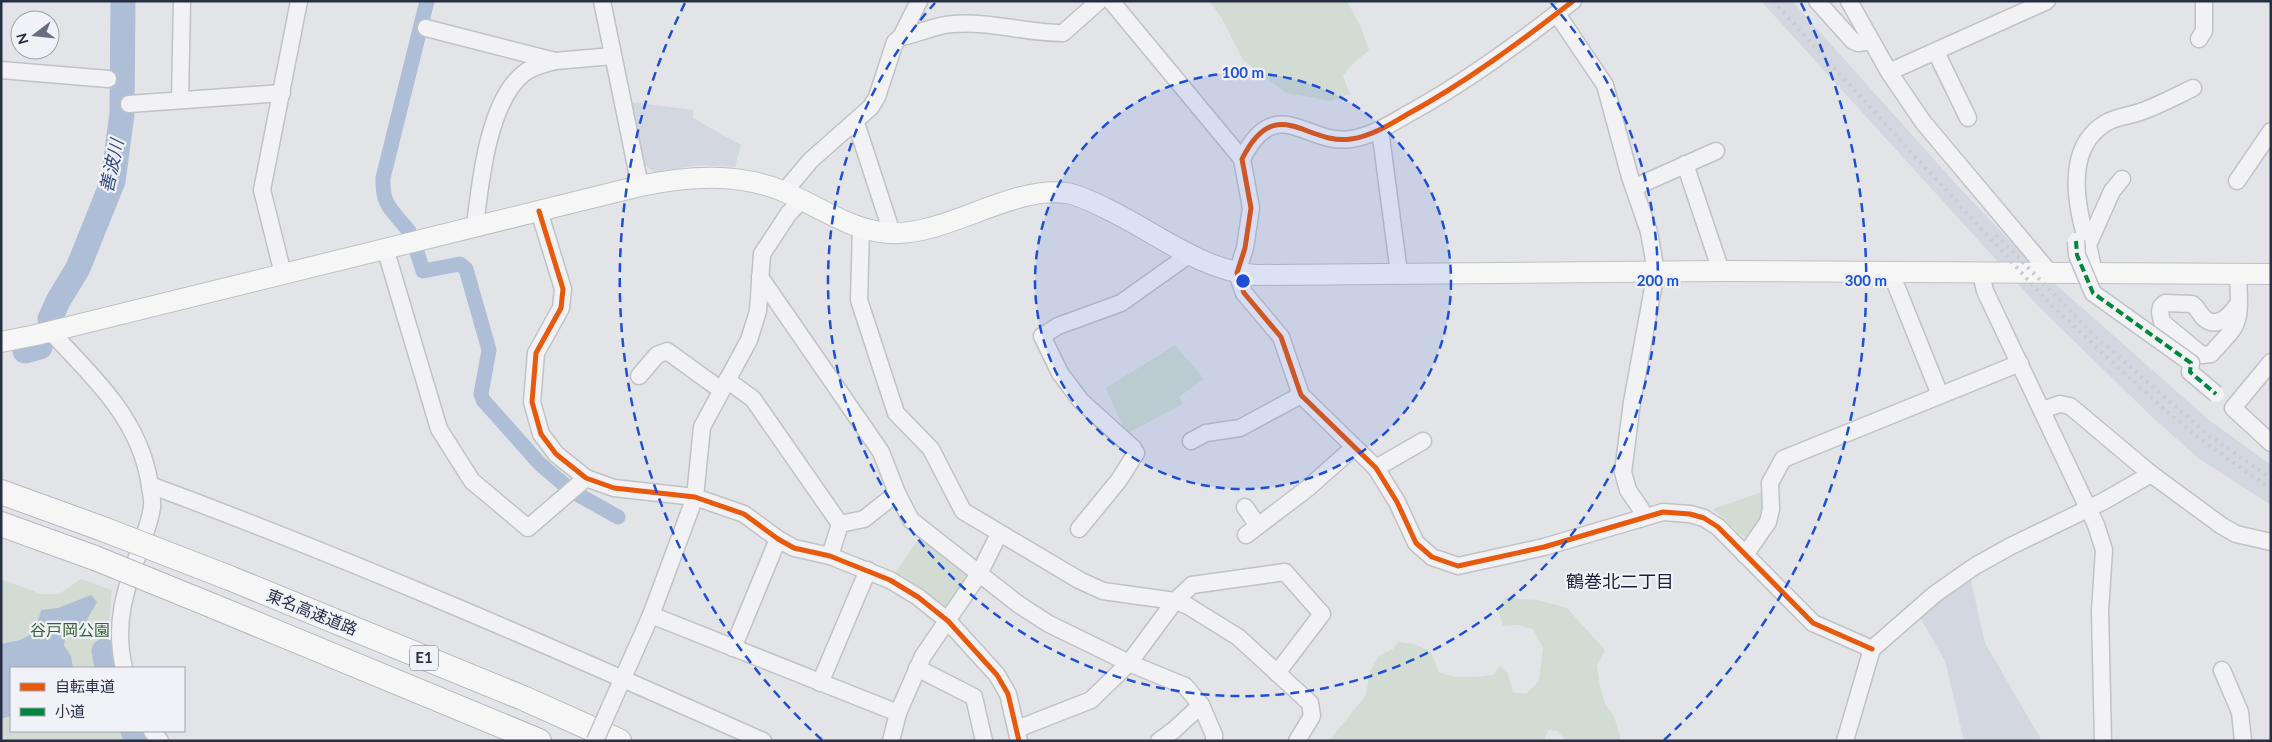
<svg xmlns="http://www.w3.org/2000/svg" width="2272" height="742" viewBox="0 0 2272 742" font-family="Lato,'Noto Sans JP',sans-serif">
	<rect width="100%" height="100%" fill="#e3e4e8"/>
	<g fill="#d3d7df">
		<polygon points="1761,1 1792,1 1957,185 2028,260 2209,420 2271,465 2271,505 2198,458 2150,415 2039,307"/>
		<polygon points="631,102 693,110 693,118 741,145 735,167 700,165 654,172 641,162"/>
		<polygon points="1970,577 1985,643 2042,741 1964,741 1945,661 1920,617"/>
	</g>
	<g fill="#d2dcd2">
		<polygon points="1209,1 1347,1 1361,27 1369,50 1350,66 1343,76 1350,94 1331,101 1286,93 1243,60 1221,17"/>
		<polygon points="1175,345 1204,379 1179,397 1183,404 1126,434 1106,388"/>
		<path d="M1762,492C1764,507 1763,530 1747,537L1741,535L1713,509Z"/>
		<polygon points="922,533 966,567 970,578 950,608 944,610 894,575"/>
		<polygon points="1,579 41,594 59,594 81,579 112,590 108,638 112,668 11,668 11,731 139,731 146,741 1,741"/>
		<path d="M1505,598L1538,600L1567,608L1605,650L1597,665L1600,687L1605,703L1614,716L1621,741H1567L1557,731L1548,730L1544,741H1329L1366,695L1370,671L1379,656L1393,649L1398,642L1415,644L1431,652L1439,672C1458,680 1474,677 1493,675L1500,666L1508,674L1513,692L1526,694L1539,681L1543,648L1533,629L1519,625L1503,626L1498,609Z"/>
	</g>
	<polygon fill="#aebed6" points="91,595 97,602 80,632 69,634 65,639 64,646 71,656 73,668 11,668 11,716 1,719 1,644 20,640 35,632 41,610 58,608"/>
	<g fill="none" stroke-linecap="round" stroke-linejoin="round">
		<g stroke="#aebed6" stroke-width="15">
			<path d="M409,231C392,210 382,206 383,178L427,1"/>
			<polyline points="417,252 423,271 460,264 466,269 489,350 481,394 483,400 540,464 567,487"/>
			<polyline points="577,494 618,517"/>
		</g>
		<g stroke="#aebed6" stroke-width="25">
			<polyline points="50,319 58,301 78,268 113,181 122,114 123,1"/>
			<polyline points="25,351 40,347"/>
			<polyline points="104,651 107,668"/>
			<polyline points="133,731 139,741"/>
		</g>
		<g stroke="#c1c2c6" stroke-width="19">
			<g id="minor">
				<polyline points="602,1 640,186"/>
				<polyline points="1111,1 1242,159"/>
				<path d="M1573,1C1520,42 1465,83 1406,115C1389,125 1371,136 1351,139C1307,146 1276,91 1242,159L1251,208L1245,248L1237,273L1244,293L1281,337L1301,395L1376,468L1397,502L1416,543L1432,557L1458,566L1544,547L1663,512L1690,514L1704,518L1718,527L1813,623L1872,649"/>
				<polyline points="1817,1 1853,41 1858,43 1871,41"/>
				<polyline points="1849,1 1889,72 1923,122 2050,273"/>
				<polyline points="1557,14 1605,85 1630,177 1649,232 1656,272 1632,402 1623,472 1628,490 1641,509 1640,519"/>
				<polyline points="426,28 555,61 613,56"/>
				<path d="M901,37C919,34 935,25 953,24C990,21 1026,33 1063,33L1099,1"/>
				<polyline points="2199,39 2204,31 2204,1"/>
				<polyline points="1936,52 1968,118"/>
				<polyline points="1,70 108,79"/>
				<polyline points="1889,72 2047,1"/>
				<polyline points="180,100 182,1"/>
				<polyline points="129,104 282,93"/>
				<polyline points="856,123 892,233"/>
				<polyline points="1380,129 1399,273"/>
				<polyline points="1685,164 1721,271"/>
				<polyline points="2237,181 2271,131"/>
				<polyline points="1635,187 1716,151"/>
				<polyline points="784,192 811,160 871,107 877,97 895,42 901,37 919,1"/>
				<polyline points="539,211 563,289 561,308 536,353 532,402 541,434 556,454 586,478 614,488 695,497 744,514 778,539 794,548 830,556 890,580 918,597 948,621 997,675 1008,694 1019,741"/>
				<path d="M475,226C480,184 488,102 523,74C531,67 544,64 555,61"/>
				<polyline points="861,228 859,300 896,413 931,449 963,511 1079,580 1103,591 1175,601 1188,606 1238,637 1310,703 1312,716 1297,741"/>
				<path d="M2088,245C2076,207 2064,150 2104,124C2114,117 2129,116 2140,112C2158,106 2176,96 2193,88"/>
				<polyline points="385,248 439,429 472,481 528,528 586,478"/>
				<polyline points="2094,272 2088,245 2112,191 2122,179"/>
				<polyline points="1891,273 1940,395"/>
				<polyline points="283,274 262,190 299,1"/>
				<polyline points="1981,274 1985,291 2096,525 2104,550 2100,611 2103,741"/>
				<path d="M2238,275C2238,291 2242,313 2234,327C2228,337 2218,345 2211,354L2202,355L2162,322L2160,312L2161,307L2165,303L2192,304C2198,308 2200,315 2205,319C2219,329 2231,314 2238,304"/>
				<polyline points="760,277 881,452 897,493 911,520 1018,604 1049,624 1129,663 1185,686 1201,705 1214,735 1214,741"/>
				<path d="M50,331C92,376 138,417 149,480C150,489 153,498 152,507C150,523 143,538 138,554C124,593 114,627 124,668"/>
				<polyline points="2271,362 2233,408 2271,443"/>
				<polyline points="639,376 657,355 667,351 721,390"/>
				<polyline points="727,380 753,399 840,524"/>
				<polyline points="2042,410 2060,404 2070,406 2151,474 2222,526 2236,534 2271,542"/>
				<polyline points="1191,441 1206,433 1240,428 1301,395"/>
				<polyline points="1376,468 1423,441"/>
				<path d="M150,485C358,562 561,651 763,741"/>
				<polyline points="1245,507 1258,526"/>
				<polyline points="1079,529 1119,480 1136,453 1133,448 1081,401 1060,373 1042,336 1058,326 1121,303 1190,254"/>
				<polyline points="1246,535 1308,488 1353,448"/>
				<polyline points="1745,555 1768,522 1771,509 1770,483 1783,459 2020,363"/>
				<polyline points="830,556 840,524 864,519 897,493"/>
				<polyline points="651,615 898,713"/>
				<polyline points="733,648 778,539"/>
				<polyline points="917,668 974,697 984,741"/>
				<polyline points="2222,670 2240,712 2243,741"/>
				<polyline points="820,683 868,570"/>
				<polyline points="610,707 651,615 695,497 702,427 749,340 758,311 762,254 789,213 802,200"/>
				<polyline points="1017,729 1091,700 1129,663 1175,601 1192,585 1285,572 1322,614 1277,673"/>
				<polyline points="152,731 160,741"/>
				<polyline points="891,741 898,713 923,656 979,574 999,534"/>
				<polyline points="1159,741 1174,730 1201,705"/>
				<polyline points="1845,741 1872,649 1935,594 1975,566 2011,546 2104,501 2151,474"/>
			</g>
		</g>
		<g stroke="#bec1c6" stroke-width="22">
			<path id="major" d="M1,342L36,335L640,186C688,176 738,172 785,192C820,207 851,231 890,233C946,236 1010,186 1066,193C1079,195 1093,202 1105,208C1154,231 1201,271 1256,275L1721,271L2271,274"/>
		</g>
		<g stroke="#b5b7bd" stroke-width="26">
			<g id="highway">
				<polyline points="1,492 103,529"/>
				<polyline points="1,524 95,558"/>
				<polyline points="227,577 523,698 619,741"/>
				<polyline points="213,606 539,741"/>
			</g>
		</g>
		<use href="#minor" stroke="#f2f2f4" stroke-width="16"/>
		<use href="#major" stroke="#f6f6f7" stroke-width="20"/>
		<use href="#highway" stroke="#f6f6f7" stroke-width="24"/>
		<g stroke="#caccd0" stroke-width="4" stroke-dasharray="2.5 5" stroke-linecap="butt">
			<polyline points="1773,1 2051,305 2161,407 2207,444 2271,489"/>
			<polyline points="1996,235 2095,336 2208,435 2271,478"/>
		</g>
		<g stroke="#c1c2c6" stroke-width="19" stroke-linecap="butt">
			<g id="minor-bridge">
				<polyline points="2076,241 2077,255 2093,293 2191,363 2190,372 2216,394"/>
				<polyline points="595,741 610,707"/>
			</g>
		</g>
		<g stroke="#b5b7bd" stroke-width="26" stroke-linecap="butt">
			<g id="highway-bridge">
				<polyline points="103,529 227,577"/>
				<polyline points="95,558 213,606"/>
			</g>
		</g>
		<use href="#minor-bridge" stroke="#f2f2f4" stroke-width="16"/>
		<use href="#highway-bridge" stroke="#f6f6f7" stroke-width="24"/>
		<polyline stroke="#00873e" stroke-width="4" stroke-dasharray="8 4" stroke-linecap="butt" points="2076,241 2077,255 2093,293 2191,363 2190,372 2216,394"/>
		<g stroke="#f0f2f8" stroke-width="8">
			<g id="cycleway">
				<path d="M1573,1C1520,42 1465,83 1406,115C1389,125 1371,136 1351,139C1307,146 1276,91 1242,159L1251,208L1245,248L1237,273L1244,293L1281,337L1301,395L1376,468L1397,502L1416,543L1432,557L1458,566L1544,547L1663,512L1690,514L1704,518L1718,527L1813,623L1872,649"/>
				<polyline points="539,211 563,289 561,308 536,353 532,402 541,434 556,454 586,478 614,488 695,497 744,514 778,539 794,548 830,556 890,580 918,597 948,621 997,675 1008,694 1019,741"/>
			</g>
		</g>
		<use href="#cycleway" stroke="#e8590c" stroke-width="5"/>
	</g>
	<circle cx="1243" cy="281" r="208" fill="#1d4ed8" fill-opacity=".12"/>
	<g fill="none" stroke="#1d4ed8" stroke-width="2.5" stroke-dasharray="9 6">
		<circle cx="1243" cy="281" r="208"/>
		<path d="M1551 3A415 415 0 1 1 935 3"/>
		<path d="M822 740A623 623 0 0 1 685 3M1801 3A623 623 0 0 1 1664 740"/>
	</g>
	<g text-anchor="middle" stroke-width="4.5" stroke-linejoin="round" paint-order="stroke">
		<rect fill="#f0f2f8" stroke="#636a7a" stroke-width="1" x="410" y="645.5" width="28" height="25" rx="4"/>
		<g font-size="15" font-weight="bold" fill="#262f44">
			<text x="424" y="663">E1</text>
		</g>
		<g font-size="16" fill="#262f44" stroke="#f0f2f8">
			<text transform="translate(312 612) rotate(22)" y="6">東名高速道路</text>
		</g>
		<g font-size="16" fill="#376132" stroke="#f0f2f8">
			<text x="70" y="636">谷戸岡公園</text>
		</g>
		<g font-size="18" font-style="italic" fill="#2c497d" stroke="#f0f2f8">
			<text transform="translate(112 166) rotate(-78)" y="6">善波川</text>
		</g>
		<g font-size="18" fill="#192035" stroke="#f0f2f8">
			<text x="1620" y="588">鶴巻北二丁目</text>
		</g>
	</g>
	<circle cx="1243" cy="281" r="8" fill="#1d4ed8" stroke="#f0f2f8" stroke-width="2.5"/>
	<g font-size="15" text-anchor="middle" font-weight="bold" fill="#1d4ed8" stroke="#f0f2f8" stroke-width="4.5" stroke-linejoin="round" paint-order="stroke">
		<text x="1243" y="78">100 m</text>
		<text x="1658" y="286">200 m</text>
		<text x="1866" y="286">300 m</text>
	</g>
	<rect width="2272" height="742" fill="none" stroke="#262f44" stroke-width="5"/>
	<rect x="10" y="667" width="175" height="65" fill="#f0f2f8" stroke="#9fa4b0"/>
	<rect x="20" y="683" width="25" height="8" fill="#e8590c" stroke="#9fa4b0"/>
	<text x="55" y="692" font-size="15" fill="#262f44">自転車道</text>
	<rect x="20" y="708" width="25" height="8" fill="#00873e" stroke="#9fa4b0"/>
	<text x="55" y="717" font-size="15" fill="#262f44">小道</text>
	<g transform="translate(35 35) rotate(254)"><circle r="24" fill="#f0f2f8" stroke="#9fa4b0"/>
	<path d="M0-4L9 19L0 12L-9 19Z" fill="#686e7d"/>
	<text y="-8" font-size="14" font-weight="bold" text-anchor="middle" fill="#262f44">N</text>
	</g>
</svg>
